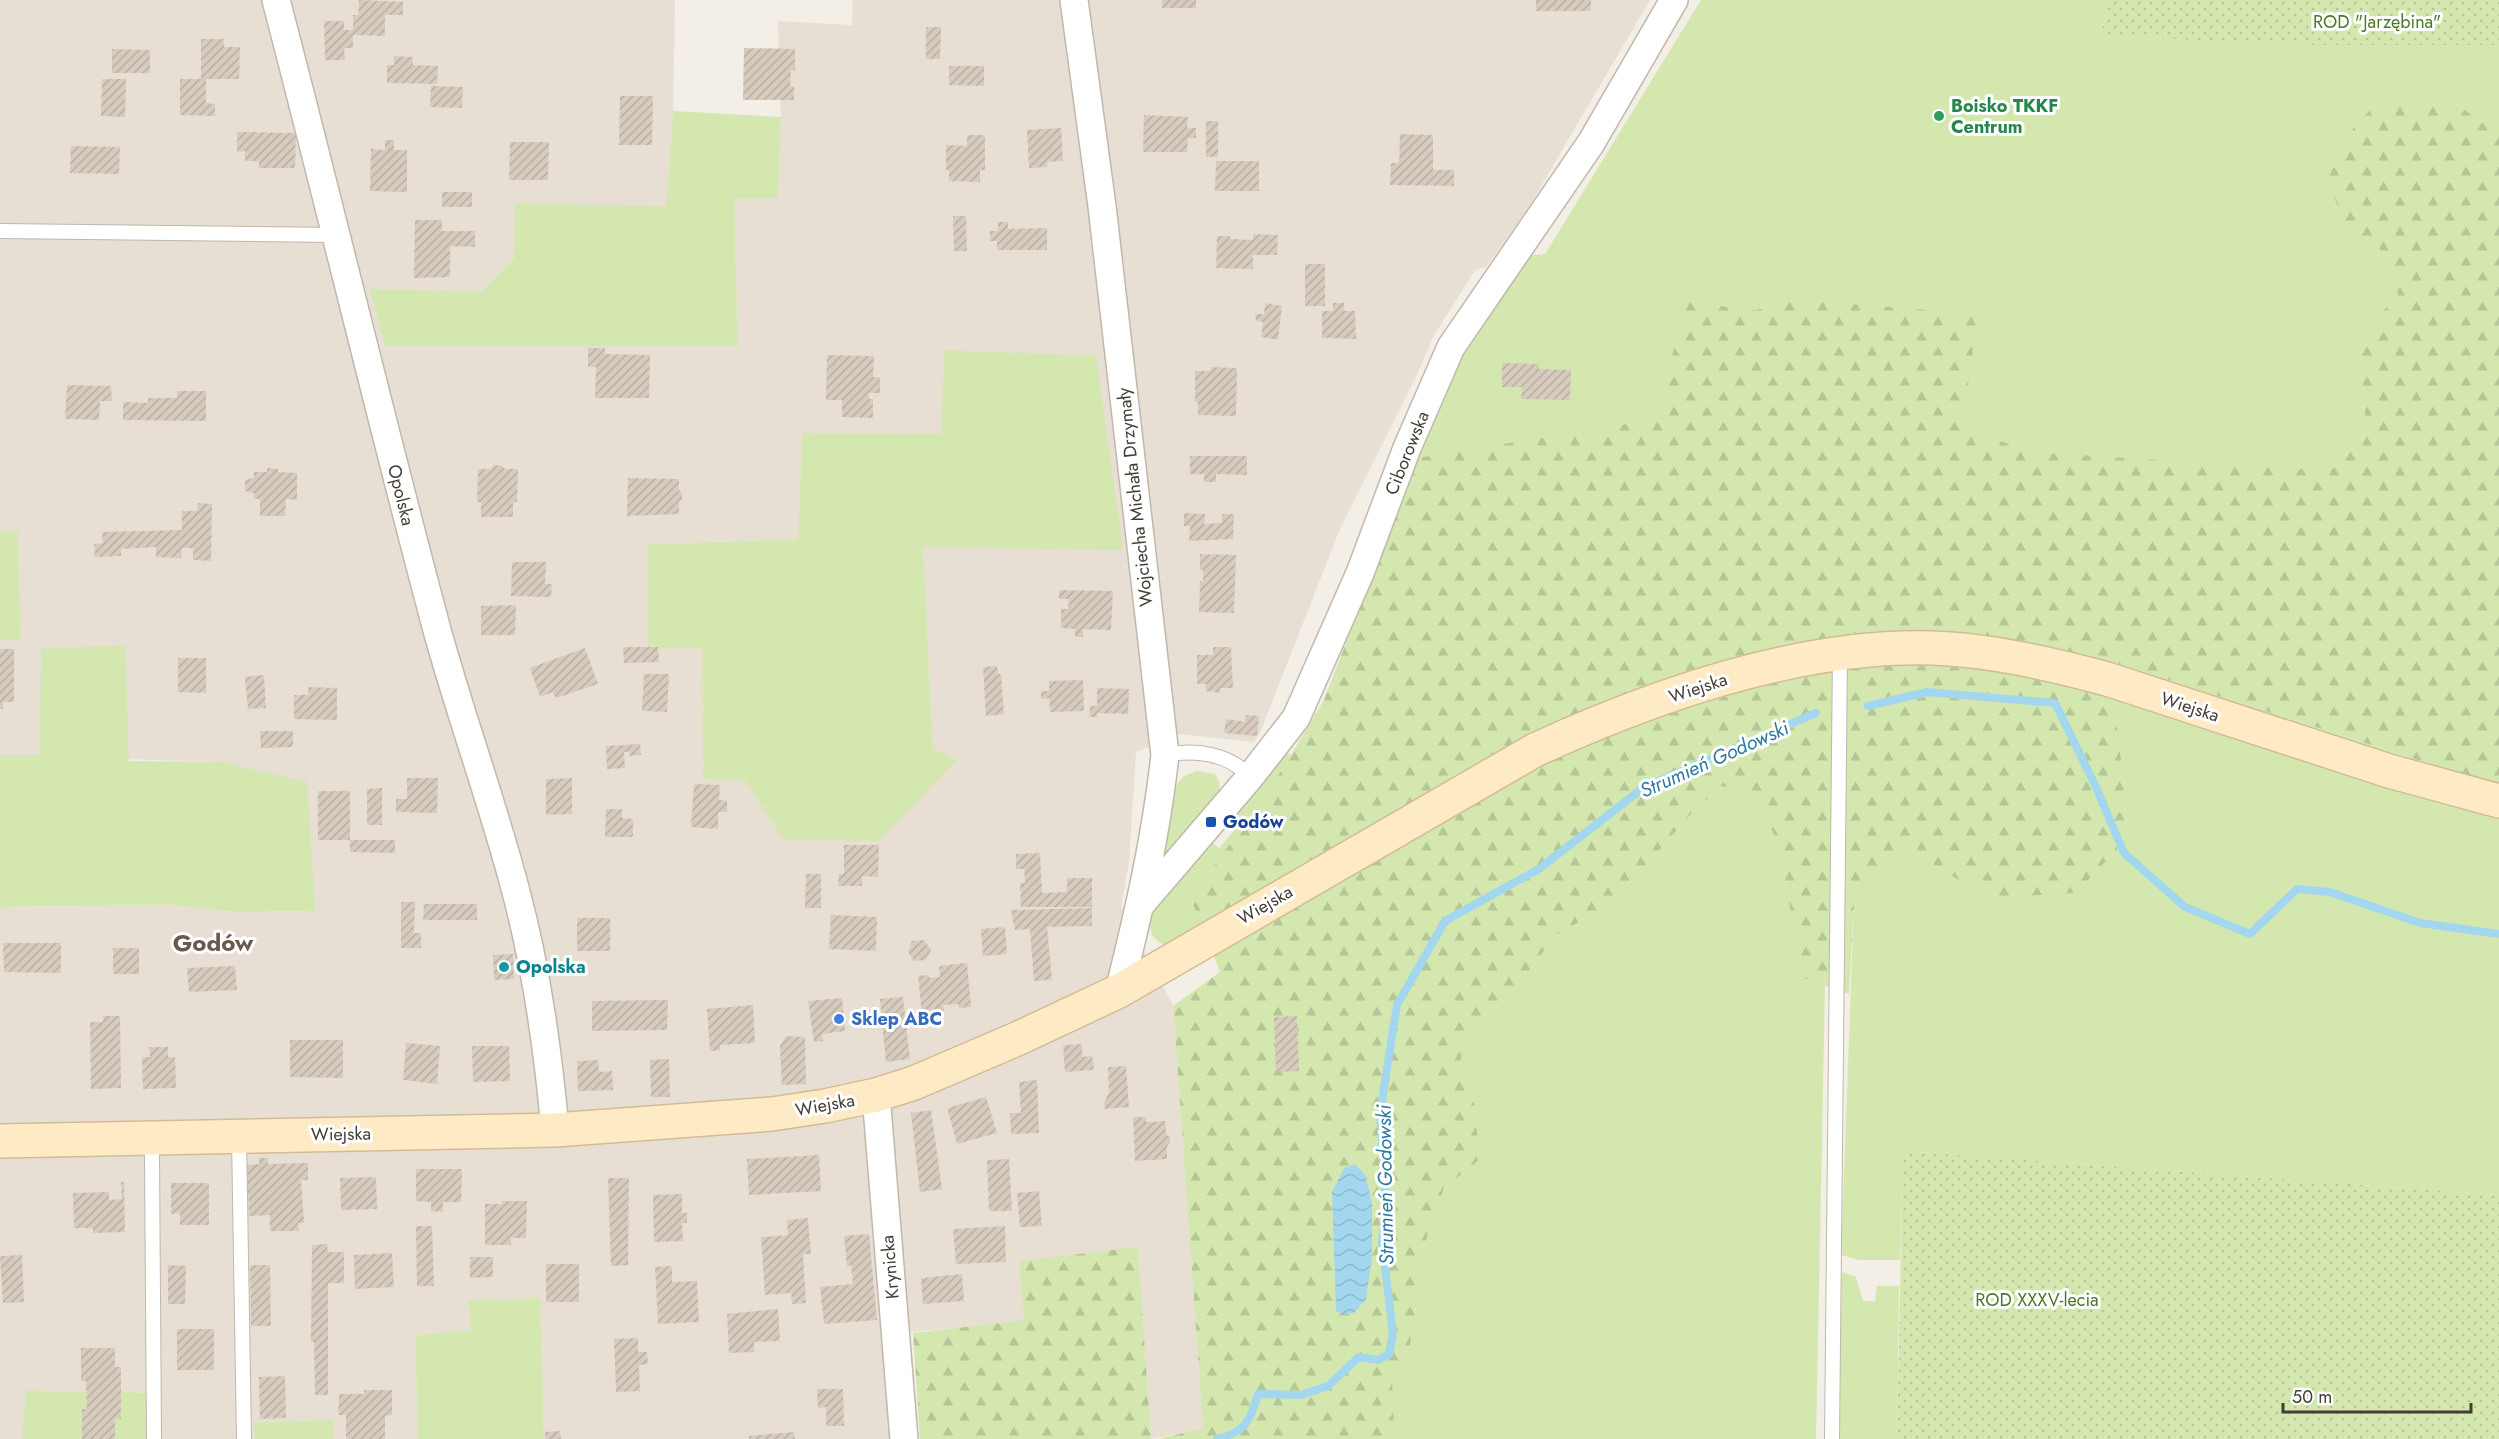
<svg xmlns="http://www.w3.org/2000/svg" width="2499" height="1439" viewBox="0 0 2499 1439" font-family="Jost,sans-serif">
	<defs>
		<pattern id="forest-firs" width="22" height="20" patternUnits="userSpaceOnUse" patternTransform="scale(1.5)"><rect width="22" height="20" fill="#d3e7af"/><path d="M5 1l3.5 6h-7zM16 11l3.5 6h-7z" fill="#b6c797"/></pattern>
		<pattern id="garden-dots" width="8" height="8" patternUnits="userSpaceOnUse" patternTransform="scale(1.5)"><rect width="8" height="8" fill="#d3e7af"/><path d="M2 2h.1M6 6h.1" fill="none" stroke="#b6c797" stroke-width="1.8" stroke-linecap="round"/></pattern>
		<pattern id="water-waves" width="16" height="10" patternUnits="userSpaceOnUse" patternTransform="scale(1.5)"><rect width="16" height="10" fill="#a2d7ef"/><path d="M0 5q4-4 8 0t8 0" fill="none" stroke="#8db9ce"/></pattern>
		<pattern id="building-hatch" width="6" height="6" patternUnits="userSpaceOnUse" patternTransform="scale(1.5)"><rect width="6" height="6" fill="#d7cbbe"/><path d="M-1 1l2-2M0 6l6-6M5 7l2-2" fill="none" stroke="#baafa4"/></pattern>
	</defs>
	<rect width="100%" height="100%" fill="#f3eee6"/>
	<path fill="#e7dfd4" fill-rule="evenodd" d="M0,0H675L673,111L666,207L516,204L514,258L482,293L371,289L738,346L734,199L778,198L781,117L778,21L852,25L853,0H1650L1527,210L1486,267L1475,270L1433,337L1416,377L1340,529L1261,730L1254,742L1180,734L1136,752L1129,862L1121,906L1173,1006L1203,1428L1151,1439L1138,1247L1025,1321L891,1334L896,1439H544L540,1298L468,1300L471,1330L415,1335L418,1439H333L332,1420L255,1422V1439H162V1393L26,1390L22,1439H0V907L169,905L236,912L315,911L221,762L0,755V640H21L18,532H0ZM802,433L942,434L923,547L933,748L957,760L783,839L745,781L703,779L702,648L648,544L798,539Z"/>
	<g fill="#d3e7af">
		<polygon points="1701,0 2109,0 2101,36 2313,45 2499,45 2499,131 2494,131 2455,103 2345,223 2382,251 2398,294 2374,321 2361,355 2365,413 2362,438 2332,468 2295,469 2031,453 1962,427 1800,300 1755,310 1688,302 1673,353 1661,415 1590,433 1417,458 1432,416 1457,361 1523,256 1545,254"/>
		<polygon points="673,111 781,117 778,198 734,199 738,346 385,346 370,289 482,292 514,258 515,204 666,206"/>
		<polygon points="944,350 1096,356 1123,550 923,547 933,748 957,760 879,841 783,839 745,781 703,779 702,648 648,649 648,544 798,539 802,433 941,434"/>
		<polygon points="0,532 18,532 21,640 0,640"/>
		<polygon points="125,645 129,761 221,762 307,782 315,911 236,912 169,905 0,907 0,755 40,755 41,649"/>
		<polygon points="2110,661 2499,786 2499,1195 1903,1151 1900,1260 1859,1260 1841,1255 1854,903 1887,872 1906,840 1938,868 2076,893 2122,844 2126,805"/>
		<path d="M1286,752L1291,755L1285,765L1191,899L1204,931L1167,946C1152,940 1148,931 1151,915L1211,842L1219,848L1234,831L1226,824Z"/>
		<polygon points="1197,771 1215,774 1219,781 1220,791 1163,863 1171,791 1184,776"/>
		<polygon points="1721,786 1752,792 1780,846 1801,977 1825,986 1816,1439 1394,1439 1391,1371 1410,1345 1427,1236 1444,1188 1479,1160 1475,1106 1460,1068 1463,1041 1516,988 1556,935 1606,907 1647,864 1692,813"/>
		<polygon points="1842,1272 1856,1277 1863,1301 1875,1301 1877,1286 1899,1286 1897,1439 1838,1439"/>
		<polygon points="540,1298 544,1439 418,1439 415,1335 471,1330 468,1300"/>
		<polygon points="26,1390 162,1393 162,1439 22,1439"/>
		<polygon points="333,1420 333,1439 255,1439 254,1422"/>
	</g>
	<g fill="url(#forest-firs)">
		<polygon points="2378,101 2455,103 2494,131 2499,131 2499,786 2110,661 2126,805 2122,844 2076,893 1991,898 1938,868 1906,840 1887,872 1854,903 1849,994 1801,977 1780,846 1752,792 1721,786 1692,813 1647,864 1606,907 1556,935 1516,988 1463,1041 1460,1068 1475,1106 1479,1160 1444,1188 1427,1236 1410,1345 1392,1371 1394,1439 1157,1439 1203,1428 1173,1006 1220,972 1191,899 1285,765 1324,700 1417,458 1533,439 1590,433 1660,415 1673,352 1688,302 1755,310 1800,300 1978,314 1962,427 2031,452 2295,469 2332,468 2362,438 2365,413 2361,355 2374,321 2398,294 2382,251 2345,223 2327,181 2350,132"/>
		<polygon points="1138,1247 1151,1439 920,1439 913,1333 1024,1320 1019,1261"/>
	</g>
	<g fill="url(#garden-dots)">
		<polygon points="2109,0 2499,0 2499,45 2313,45 2101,36"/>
		<polygon points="1903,1151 2499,1195 2499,1439 1897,1439"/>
	</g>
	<polygon fill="url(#water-waves)" points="1355,1164 1366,1176 1372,1203 1372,1256 1366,1299 1354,1313 1343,1314 1336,1311 1332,1192 1344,1168"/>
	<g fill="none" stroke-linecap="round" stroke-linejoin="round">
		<g stroke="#a2d7ef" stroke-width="8">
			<polyline points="1868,706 1927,692 2055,703 2095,785 2124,853 2185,907 2250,934 2297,889 2330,892 2420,923 2499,934"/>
			<path d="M1217,1439C1245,1433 1251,1419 1258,1394L1301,1395L1328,1386L1359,1357L1378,1360L1389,1354L1393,1334L1382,1242L1386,1198L1380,1113L1397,1005L1445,921L1539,869L1643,788L1816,713"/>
		</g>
	</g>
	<g fill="url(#building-hatch)">
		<polygon points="359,0 403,2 403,15 385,15 385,36 353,35 353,48 344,48 345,60 325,60 324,21 344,21 344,30 353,30 353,15 358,15"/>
		<rect x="1162" y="0" width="34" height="8"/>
		<rect x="1536" y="0" width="55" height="11"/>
		<polygon points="926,27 941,27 940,59 926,59"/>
		<polygon points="201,39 224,39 224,47 240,47 239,79 206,79 206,103 215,104 215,116 180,115 180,79 201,79"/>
		<polygon points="744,48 795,49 795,70 791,70 790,86 794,87 794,100 743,100"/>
		<polygon points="112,49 150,50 150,73 112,73"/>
		<polygon points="394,56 413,57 413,65 438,66 437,84 387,83 387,65 394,65"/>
		<polygon points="949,66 984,66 984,86 949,85"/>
		<polygon points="102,79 126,79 125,117 101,116"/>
		<polygon points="431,86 463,87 462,108 430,107"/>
		<polygon points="620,96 653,96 652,145 619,145"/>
		<polygon points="1144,115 1188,117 1187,128 1196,128 1196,138 1188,138 1187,152 1143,152"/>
		<rect x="1206" y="121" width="12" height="36"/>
		<polygon points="1061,128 1063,161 1047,162 1047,167 1029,168 1027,130"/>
		<polygon points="237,132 296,133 295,168 259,168 259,161 245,161 245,151 237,152"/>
		<polygon points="1400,134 1433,135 1433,170 1454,170 1454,186 1390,185 1391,163 1399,163"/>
		<polygon points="967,135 985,135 985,170 980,170 980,182 949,181 949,170 946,170 946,145 967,146"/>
		<polygon points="385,140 394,140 394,150 407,150 407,192 370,191 371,149 385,150"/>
		<polygon points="510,142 549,142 548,180 509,180"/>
		<polygon points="71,146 120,147 119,174 70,173"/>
		<polygon points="1216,161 1259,161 1259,191 1215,191"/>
		<rect x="442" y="192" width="30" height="15"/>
		<polygon points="953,216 966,216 967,251 954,251"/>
		<polygon points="415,220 442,220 442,231 475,231 475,247 450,246 450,277 414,278"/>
		<polygon points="998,222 1008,222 1008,229 1047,228 1047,250 997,250 997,241 990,241 990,231 998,231"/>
		<polygon points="1253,234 1278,235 1277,255 1253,255 1253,269 1216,268 1217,236 1230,236 1230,239 1253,240"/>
		<rect x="1305" y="264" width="20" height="42"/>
		<polygon points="1265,303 1282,306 1278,340 1261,337 1263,322 1256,321 1255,314 1264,314"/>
		<polygon points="1333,303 1344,303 1344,311 1355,311 1356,339 1322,338 1322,311 1333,311"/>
		<polygon points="588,348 605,348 605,354 650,355 649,398 595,398 596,367 588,367"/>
		<polygon points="827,355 874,356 873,377 880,377 880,393 869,393 869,399 873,399 873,418 842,417 842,400 826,400"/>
		<polygon points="1502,363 1539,364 1539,369 1571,370 1570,400 1521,399 1522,387 1502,387"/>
		<polygon points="1211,367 1237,368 1236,416 1198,415 1198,402 1195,402 1195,371 1211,371"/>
		<polygon points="67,385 111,386 112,401 100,401 99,420 65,419"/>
		<polygon points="177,391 206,391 206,421 123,420 123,402 148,403 148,398 177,398"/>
		<polygon points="1190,456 1247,456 1247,475 1216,474 1216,482 1204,482 1204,474 1190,474"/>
		<polygon points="494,465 502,466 505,469 518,469 517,502 513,502 513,517 481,517 481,502 477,502 478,469 491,469"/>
		<polygon points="267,468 278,469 278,472 297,473 297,500 286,499 285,516 260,516 260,499 254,499 254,493 245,491 245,480 254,478 254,472 267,472"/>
		<polygon points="628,478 679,479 679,490 682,494 682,499 679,502 679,514 627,516"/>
		<polygon points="198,503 212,504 211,561 193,560 193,548 182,548 181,558 156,557 156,547 121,549 121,556 95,557 94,544 103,543 102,532 182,530 182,511 197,511"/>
		<polygon points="1184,513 1205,514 1204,524 1222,523 1222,514 1234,514 1233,539 1189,541 1190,526 1184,526"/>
		<polygon points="1200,554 1236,555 1234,613 1199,612 1200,581 1203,582 1203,570 1200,570"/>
		<polygon points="512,562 546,562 545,584 552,584 551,597 511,596"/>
		<polygon points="1059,590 1113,591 1111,630 1083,629 1083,637 1075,637 1075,629 1061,628 1061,609 1068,609 1069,599 1059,599"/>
		<polygon points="516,605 515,635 481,635 481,606"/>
		<polygon points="623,647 658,647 659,662 624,663"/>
		<polygon points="1213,647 1231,647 1233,688 1220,688 1220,693 1206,691 1206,684 1197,684 1197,655 1213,655"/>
		<polygon points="585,648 598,684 556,698 553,692 540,697 530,668"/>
		<polygon points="0,649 14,649 14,702 3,702 3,709 0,709"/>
		<polygon points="178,658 206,658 206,693 178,692"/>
		<polygon points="997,666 998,674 1001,674 1004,714 986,716 983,667"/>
		<polygon points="644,674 669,674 667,712 642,711"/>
		<polygon points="264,675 266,708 248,709 245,677"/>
		<polygon points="1083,680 1084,711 1050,712 1049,698 1041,699 1041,691 1049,691 1049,681"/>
		<polygon points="308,687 337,688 337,720 294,719 294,695 309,695"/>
		<polygon points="1097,688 1129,689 1128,714 1097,713 1097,717 1089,717 1090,706 1097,706"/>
		<polygon points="1246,715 1259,716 1257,736 1224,733 1226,719 1245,722"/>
		<polygon points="260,731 293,731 293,747 261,748"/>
		<polygon points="640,744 641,755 629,756 629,752 624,752 625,768 607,769 606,746"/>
		<polygon points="407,778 438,778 437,813 396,812 396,799 407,799"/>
		<polygon points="572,778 572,814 546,815 546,779"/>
		<polygon points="694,784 720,785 719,800 727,801 727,812 718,812 718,829 691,827"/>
		<polygon points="382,788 382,825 367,825 367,789"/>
		<rect x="318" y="791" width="32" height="49"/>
		<polygon points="606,809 622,809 622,818 633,819 633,837 605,837"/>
		<polygon points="350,840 395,840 395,853 350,852"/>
		<polygon points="844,845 879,845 878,877 862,876 862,886 838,886 839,874 844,874"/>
		<polygon points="1040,853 1042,893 1067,892 1067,878 1092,878 1092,907 1021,907 1020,883 1025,883 1024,869 1016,869 1016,854"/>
		<polygon points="806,874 821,874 821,908 805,908"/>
		<polygon points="401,902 415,902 414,933 421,933 421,948 401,948"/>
		<polygon points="424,904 477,904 477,920 423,920"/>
		<polygon points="1092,908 1092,926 1047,927 1052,980 1034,981 1030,929 1015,930 1011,910"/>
		<polygon points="831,915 877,917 876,951 829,949"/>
		<rect x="577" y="918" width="33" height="33"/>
		<polygon points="1005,927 1007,954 983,956 981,929"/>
		<polygon points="924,940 931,950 926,960 914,961 908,952 912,941"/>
		<polygon points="3,943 61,943 61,973 4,972"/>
		<rect x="113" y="948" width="26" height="26"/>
		<polygon points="513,954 514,979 494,980 493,955"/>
		<polygon points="967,963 971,1007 959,1008 958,1004 943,1005 944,1012 922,1014 918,976 929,975 930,978 940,977 939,966"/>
		<polygon points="235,966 237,990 189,992 187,968"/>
		<polygon points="903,997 910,1059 886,1062 880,999"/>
		<polygon points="842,998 845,1031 822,1034 823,1041 814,1042 808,1001"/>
		<polygon points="668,1000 667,1030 592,1031 592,1001"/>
		<polygon points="753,1005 755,1043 720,1045 720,1050 710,1051 707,1009"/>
		<polygon points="103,1016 120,1016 121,1088 91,1089 90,1022 103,1022"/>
		<polygon points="1297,1016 1299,1071 1276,1072 1274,1017"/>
		<polygon points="786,1036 805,1037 806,1084 782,1085 780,1046"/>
		<polygon points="290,1040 343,1040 343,1078 290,1077"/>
		<polygon points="406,1043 440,1046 437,1084 403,1080"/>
		<polygon points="1082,1044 1082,1057 1092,1056 1094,1070 1065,1072 1063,1045"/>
		<polygon points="472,1046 509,1046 510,1081 473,1082"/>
		<polygon points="149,1047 168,1047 168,1057 175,1057 176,1088 143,1089 142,1057 150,1057"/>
		<polygon points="669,1059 670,1097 651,1097 650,1060"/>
		<polygon points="598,1060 599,1072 612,1071 613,1090 578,1091 577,1061"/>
		<polygon points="1126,1066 1129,1107 1105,1109 1104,1104 1109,1092 1108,1067"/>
		<polygon points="1037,1080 1039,1133 1011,1134 1010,1113 1021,1113 1019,1082"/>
		<polygon points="986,1097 997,1133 957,1144 947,1108"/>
		<polygon points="931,1110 942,1189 920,1192 911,1113"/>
		<polygon points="1133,1117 1146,1117 1146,1122 1165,1121 1166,1134 1170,1137 1170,1142 1167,1146 1167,1159 1135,1161"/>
		<polygon points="819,1155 821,1191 749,1195 747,1159"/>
		<polygon points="259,1158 268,1158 268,1164 308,1163 308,1180 301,1180 304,1223 298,1223 299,1231 270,1231 270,1215 249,1216 247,1165 259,1164"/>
		<polygon points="1009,1159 1012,1211 989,1211 987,1160"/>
		<polygon points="416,1169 462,1169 461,1202 443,1202 443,1212 431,1211 431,1202 416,1201"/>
		<polygon points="376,1177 377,1209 341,1210 340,1178"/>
		<polygon points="608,1178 629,1178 628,1265 611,1266"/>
		<polygon points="121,1182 124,1182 125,1232 93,1233 93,1228 74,1228 73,1193 109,1192 109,1200 122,1199"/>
		<polygon points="171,1183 209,1183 209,1225 180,1225 180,1213 171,1214"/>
		<polygon points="1039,1191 1042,1226 1020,1227 1017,1193"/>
		<polygon points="682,1194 682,1213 687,1213 687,1223 682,1223 683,1241 654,1242 653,1195"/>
		<polygon points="502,1201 527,1201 526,1238 511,1238 511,1245 485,1245 485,1204 502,1204"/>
		<polygon points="808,1218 811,1254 803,1254 806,1303 792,1304 791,1293 765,1295 761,1237 788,1235 787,1220"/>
		<polygon points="416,1226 432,1226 434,1286 417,1286"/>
		<polygon points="1005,1226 1006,1262 956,1264 953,1229"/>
		<polygon points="869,1234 877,1320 824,1324 820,1287 853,1284 851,1265 847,1266 844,1236"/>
		<polygon points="327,1244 328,1252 344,1252 344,1283 328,1283 328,1395 315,1395 314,1342 311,1342 312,1245"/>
		<polygon points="392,1253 394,1287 355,1289 354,1255"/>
		<polygon points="22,1255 24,1302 3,1303 0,1256"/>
		<polygon points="470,1257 493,1257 493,1277 470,1278"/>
		<rect x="546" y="1264" width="33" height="38"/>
		<polygon points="168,1265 186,1266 185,1304 168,1304"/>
		<polygon points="250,1265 270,1265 271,1326 251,1326"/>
		<polygon points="672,1266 672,1282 697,1281 699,1322 658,1324 655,1267"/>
		<polygon points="962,1274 964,1301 923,1304 921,1278"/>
		<polygon points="778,1309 780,1341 754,1342 754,1352 729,1353 727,1314"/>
		<rect x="177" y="1329" width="37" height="41"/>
		<polygon points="638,1338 638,1352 647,1352 648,1364 639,1365 640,1391 616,1392 614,1339"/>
		<polygon points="81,1348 115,1348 115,1367 121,1367 121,1419 115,1419 115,1439 82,1439 82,1409 87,1409 86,1381 81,1381"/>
		<polygon points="285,1376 286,1418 260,1419 259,1377"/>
		<polygon points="817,1389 843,1389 844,1426 826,1426 826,1407 818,1408"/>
		<polygon points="364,1390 392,1390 392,1415 385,1416 385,1439 346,1439 346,1415 338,1415 339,1394 364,1394"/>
		<polygon points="560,1431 561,1439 545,1439 545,1432"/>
		<polygon points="794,1432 795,1439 749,1439 749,1436"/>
	</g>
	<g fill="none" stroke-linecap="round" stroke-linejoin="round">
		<g stroke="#c1b7ac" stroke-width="16">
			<g id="lane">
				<polyline points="0,231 336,235"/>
				<path d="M1165,755C1194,749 1229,753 1250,777"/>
				<polyline points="239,1136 244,1439"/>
				<polyline points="150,1138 152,1155 154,1439"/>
				<polyline points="1832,1439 1840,654"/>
			</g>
		</g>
		<g stroke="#c1b7ac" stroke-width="30">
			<g id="street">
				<path d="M276,0C331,210 381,421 437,630C461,717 492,801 515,888C536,966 548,1049 555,1130"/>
				<path d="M1074,0L1102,206L1165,755C1156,836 1139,912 1119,991"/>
				<polyline points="1142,903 1250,777 1296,718 1360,573 1407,448 1451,347 1591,143 1674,0"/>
				<polyline points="876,1095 904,1439"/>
			</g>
		</g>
		<g stroke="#d2bc96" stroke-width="36">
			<path id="secondary" d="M0,1141L555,1130L772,1114L825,1106L876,1095L914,1083L1019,1038L1119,991L1535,750C1655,695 1799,644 1933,648C1991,650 2051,664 2107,679L2389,771L2499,801"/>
		</g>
		<use href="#lane" stroke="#fff" stroke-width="14"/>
		<use href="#street" stroke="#fff" stroke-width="27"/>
		<use href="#secondary" stroke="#feeac5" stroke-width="33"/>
	</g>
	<circle fill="#2e9e5b" stroke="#fff" stroke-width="2" cx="1939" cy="116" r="6"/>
	<rect fill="#1a4fb4" stroke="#fff" stroke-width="2" x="1205" y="816" width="12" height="12" rx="3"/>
	<circle fill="#0f9aa8" stroke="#fff" stroke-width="2" cx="504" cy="967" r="6"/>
	<circle fill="#3f7fe0" stroke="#fff" stroke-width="2" cx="839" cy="1019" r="6"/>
	<g text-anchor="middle" stroke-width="6" stroke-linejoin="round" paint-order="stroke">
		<g font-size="18" fill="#4e7629" stroke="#fff">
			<text x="2377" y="28">ROD "Jarzębina"</text>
			<text x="2037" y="1306">ROD XXXV-lecia</text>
		</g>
		<g font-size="18" font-weight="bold" fill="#27864d" stroke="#fff" text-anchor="start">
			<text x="1951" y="112">Boisko TKKF<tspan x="1951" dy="21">Centrum</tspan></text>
		</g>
		<g font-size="18" fill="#453d35" stroke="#fff">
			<text transform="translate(1407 453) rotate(-68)" y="6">Ciborowska</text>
			<text transform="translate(401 495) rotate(76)" y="6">Opolska</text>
			<text transform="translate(1135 497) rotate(-96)" y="6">Wojciecha Michała Drzymały</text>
			<text transform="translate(1698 688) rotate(-18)" y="6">Wiejska</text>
			<text transform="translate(2190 707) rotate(18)" y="6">Wiejska</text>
			<text transform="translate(1265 905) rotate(-30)" y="6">Wiejska</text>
			<text transform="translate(825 1105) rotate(-10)" y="6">Wiejska</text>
			<text transform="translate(341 1134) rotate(-1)" y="6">Wiejska</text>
			<text transform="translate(890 1267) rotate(-95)" y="6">Krynicka</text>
		</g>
		<g font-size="18" font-weight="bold" fill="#164399" stroke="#fff" text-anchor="start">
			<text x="1223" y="828">Godów</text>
		</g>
		<g font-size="18" font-weight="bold" fill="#0d838f" stroke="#fff" text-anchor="start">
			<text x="516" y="973">Opolska</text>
		</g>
		<g font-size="18" font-weight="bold" fill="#366cbe" stroke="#fff" text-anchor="start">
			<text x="851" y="1025">Sklep ABC</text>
		</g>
		<g font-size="20" font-style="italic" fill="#2d7aa0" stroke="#fff">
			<text transform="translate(1714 759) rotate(-24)" y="7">Strumień Godowski</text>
			<text transform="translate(1385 1185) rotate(-91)" y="7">Strumień Godowski</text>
		</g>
		<g font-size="24" font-weight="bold" fill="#685a4d" stroke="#fff">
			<text x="213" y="951">Godów</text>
		</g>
	</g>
	<path d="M2283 1403v9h188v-9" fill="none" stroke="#453d35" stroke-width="3"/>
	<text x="2292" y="1403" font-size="18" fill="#453d35" stroke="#ffffff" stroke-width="4.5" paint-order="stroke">50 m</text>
</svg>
